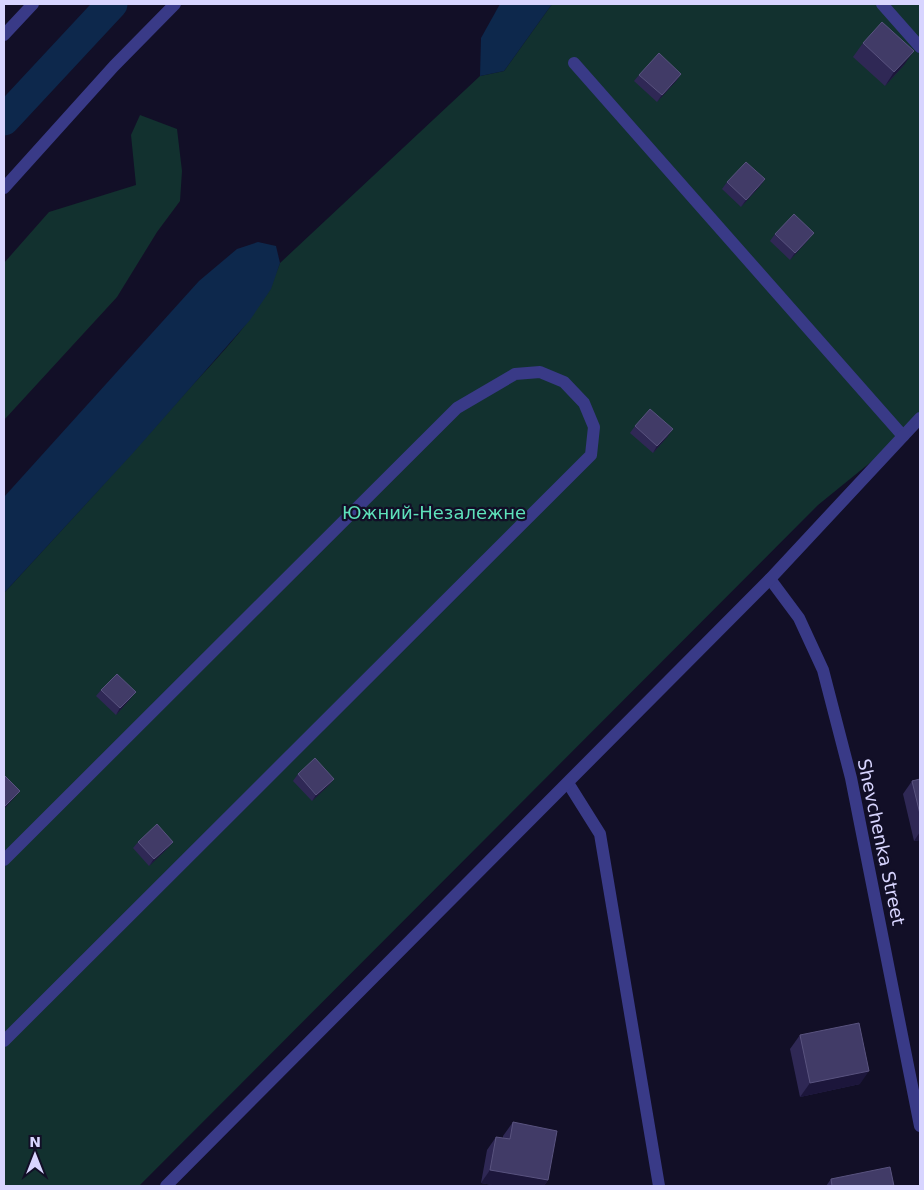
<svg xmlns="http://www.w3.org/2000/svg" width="924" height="1190" viewBox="0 0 924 1190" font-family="'DejaVu Sans',sans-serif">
	<rect width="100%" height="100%" fill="#120f27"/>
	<g fill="#12312f">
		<path d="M552,4H920V418L903,436L818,505L139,1186H4V593C63,529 122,465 180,399C218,356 260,318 280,263L480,76L504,71Z"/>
		<polygon points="140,115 177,129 182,171 180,201 157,232 117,297 4,420 4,263 49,212 136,185 131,135"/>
	</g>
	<g fill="#0d284c">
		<polygon points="500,4 552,4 504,71 480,76 481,38"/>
		<polygon points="258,242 276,246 280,263 271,289 250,320 133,453 4,593 4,497 199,281 237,249"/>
	</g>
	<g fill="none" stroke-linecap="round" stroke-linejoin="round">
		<polyline stroke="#0d284c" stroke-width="31" points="4,120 112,4"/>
		<g stroke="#393a87" stroke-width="12">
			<polyline points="882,4 920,47"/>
			<polyline points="574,63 903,436"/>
		</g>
		<g stroke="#393a87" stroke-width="12">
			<polyline points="4,35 33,4"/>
			<polyline points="4,188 114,66 175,4"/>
			<polyline points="770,579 799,618 823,670 851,778 920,1126"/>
			<polyline points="568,783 600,834 659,1186"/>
			<polyline points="4,860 457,408 515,374 540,372 564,382 584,403 594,427 591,455 4,1041"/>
			<polyline points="166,1186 770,579 920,418"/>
		</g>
	</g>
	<g fill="#2f2855">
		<polygon points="863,43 904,65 885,86 853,57"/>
		<polygon points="681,74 677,80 657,102 634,81 639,75"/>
		<polygon points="765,179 760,186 741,207 722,189 727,182"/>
		<polygon points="775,234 809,239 790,260 770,241"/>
		<polygon points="635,426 668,436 653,453 630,433"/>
		<polygon points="101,690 131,698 116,715 96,696"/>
		<polygon points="298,774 334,779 329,785 312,801 293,781"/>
		<polygon points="920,779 920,840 914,841 903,794 912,781"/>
		<polygon points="138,842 173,842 168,848 149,866 133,848"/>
		<polygon points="800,1035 860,1084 800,1097 790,1049"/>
		<polygon points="513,1122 548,1180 544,1186 498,1186 481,1183 487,1150 496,1137 503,1138 503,1136"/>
		<polygon points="831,1179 894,1186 826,1186"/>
	</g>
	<g fill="#1c163b">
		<polygon points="914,51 904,65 885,86 894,72"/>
		<polygon points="681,74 677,80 657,102 662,95"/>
		<polygon points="765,179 760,186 741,207 746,200"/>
		<polygon points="814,233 809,239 790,260 795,253"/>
		<polygon points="673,429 668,436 653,453 657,446"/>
		<polygon points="136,692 131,698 116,715 120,708"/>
		<polygon points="334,779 329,785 312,801 316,795"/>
		<polygon points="20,791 15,797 4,809 4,807"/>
		<polygon points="920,832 920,840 914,841"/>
		<polygon points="173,842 168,848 149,866 154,859"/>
		<polygon points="869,1071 860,1084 800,1097 810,1083"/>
		<polygon points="490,1170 548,1180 544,1186 498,1186 481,1183"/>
	</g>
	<g fill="#413b67" stroke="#59537f">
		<polygon points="882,22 914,51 894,72 863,43"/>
		<polygon points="659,53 681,74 662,95 639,75"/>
		<polygon points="746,162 765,179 746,200 727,182"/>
		<polygon points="794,214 814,233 795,253 775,234"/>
		<polygon points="650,409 673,429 657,446 635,426"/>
		<polygon points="117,674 136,692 120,708 101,690"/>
		<polygon points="315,758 334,779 316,795 298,774"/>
		<polygon points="4,775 20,791 4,807"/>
		<polygon points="920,779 920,814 912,781"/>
		<polygon points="157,824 173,842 154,859 138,842"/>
		<polygon points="859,1023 869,1071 810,1083 800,1035"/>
		<polygon points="513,1122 557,1131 548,1180 490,1170 496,1137 510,1139"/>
		<polygon points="890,1167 894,1186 832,1186 831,1179"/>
	</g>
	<g text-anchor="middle" stroke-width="4.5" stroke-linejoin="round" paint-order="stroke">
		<g font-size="18" fill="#5ee2bb" stroke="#120f27">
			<text x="434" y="519">Южний-Незалежне</text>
		</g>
		<g font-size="18" fill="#d8d5ff" stroke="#120f27">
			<text transform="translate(881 842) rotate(78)" y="6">Shevchenka Street</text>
		</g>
	</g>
	<rect width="924" height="1190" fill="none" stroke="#d8d5ff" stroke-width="10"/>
	<g transform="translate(35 1155)" stroke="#120f27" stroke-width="4" paint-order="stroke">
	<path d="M0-4L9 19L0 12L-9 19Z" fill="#d8d5ff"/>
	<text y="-8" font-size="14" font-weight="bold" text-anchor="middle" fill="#d8d5ff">N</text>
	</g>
</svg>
